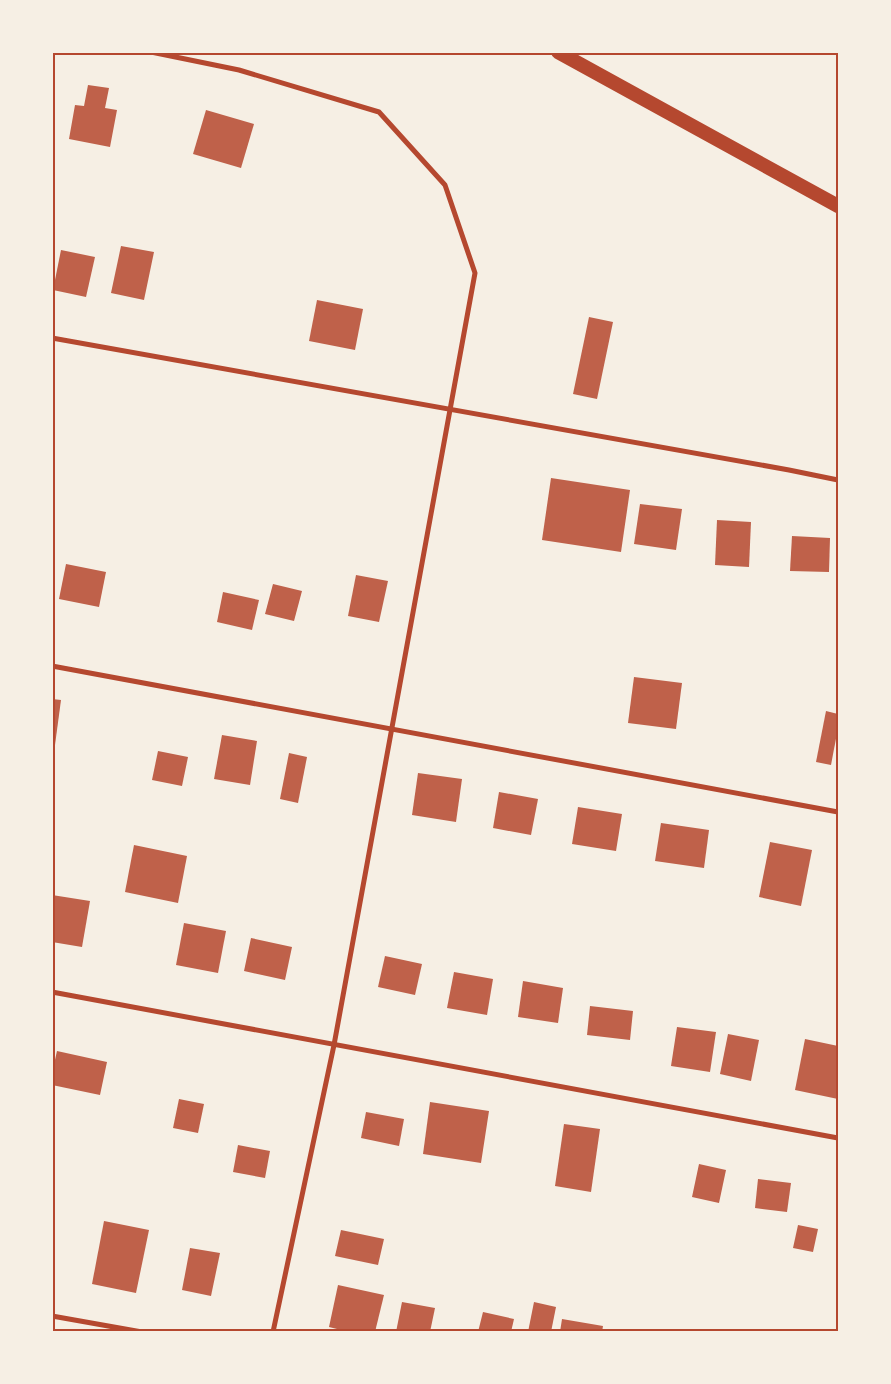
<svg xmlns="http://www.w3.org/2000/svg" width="891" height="1384" viewBox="0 0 891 1384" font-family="Barlow,sans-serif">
	<rect width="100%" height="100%" fill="#f6efe4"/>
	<g fill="#bf614a">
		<polygon points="88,85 109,88 105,108 117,110 110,147 69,139 75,105 84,106"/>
		<polygon points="206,110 254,124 241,168 193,154"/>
		<polygon points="121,246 154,252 144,300 111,293"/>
		<polygon points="61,250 95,257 86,297 53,290"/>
		<polygon points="317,300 363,309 355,350 309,341"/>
		<polygon points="589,317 613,322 597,399 573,394"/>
		<polygon points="551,478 630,490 621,552 542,540"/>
		<polygon points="640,504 682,509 676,550 634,544"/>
		<polygon points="717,520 751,522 749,567 715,565"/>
		<polygon points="792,536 830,538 829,572 790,571"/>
		<polygon points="66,564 106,572 99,607 59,599"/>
		<polygon points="356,575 388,581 379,622 348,616"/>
		<polygon points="273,584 302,591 294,621 265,614"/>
		<polygon points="223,592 259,600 252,630 217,622"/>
		<polygon points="634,677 682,683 676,729 628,723"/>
		<polygon points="52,699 61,700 55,745 52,744"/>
		<polygon points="826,711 838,714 838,728 831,765 816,762"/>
		<polygon points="222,735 257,741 250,785 214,779"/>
		<polygon points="158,751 188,757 182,786 152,780"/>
		<polygon points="289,753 307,757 298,803 280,799"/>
		<polygon points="418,773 462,779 456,822 412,815"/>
		<polygon points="499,792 538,799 531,835 493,828"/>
		<polygon points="578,807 622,814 616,851 572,844"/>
		<polygon points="661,823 709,830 704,868 655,861"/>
		<polygon points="770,842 812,850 801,906 759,897"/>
		<polygon points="134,845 187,856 178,903 125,892"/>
		<polygon points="52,895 90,901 82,947 52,942"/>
		<polygon points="184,923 226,931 218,973 176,965"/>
		<polygon points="251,938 292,947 285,980 244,971"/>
		<polygon points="385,956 422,964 415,995 378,987"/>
		<polygon points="454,972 493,979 487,1015 447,1008"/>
		<polygon points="523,981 563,988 558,1023 518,1017"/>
		<polygon points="590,1006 633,1011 630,1040 587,1035"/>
		<polygon points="677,1027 716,1032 710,1072 671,1066"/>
		<polygon points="728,1034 759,1040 751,1081 720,1074"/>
		<polygon points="805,1039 838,1046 838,1099 795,1090"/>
		<polygon points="57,1051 107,1062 100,1095 52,1085 52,1073"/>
		<polygon points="179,1099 204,1104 198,1133 173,1128"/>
		<polygon points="430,1102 489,1111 481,1163 423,1154"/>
		<polygon points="366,1112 404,1119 399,1146 361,1138"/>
		<polygon points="564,1124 600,1129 591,1192 555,1186"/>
		<polygon points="238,1145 270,1151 265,1178 233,1172"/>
		<polygon points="699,1164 726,1170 719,1203 692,1197"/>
		<polygon points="758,1179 791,1183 787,1212 755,1208"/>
		<polygon points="104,1221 149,1230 136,1293 92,1284"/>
		<polygon points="798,1225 818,1229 813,1252 793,1248"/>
		<polygon points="341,1230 384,1239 378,1265 335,1256"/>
		<polygon points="190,1248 220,1253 211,1296 182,1290"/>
		<polygon points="338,1285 384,1295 375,1332 349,1332 329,1327"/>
		<polygon points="402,1302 435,1308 430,1332 396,1332"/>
		<polygon points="534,1302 556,1307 551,1332 528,1332"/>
		<polygon points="483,1312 514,1319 511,1332 478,1332"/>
		<polygon points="562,1319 603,1326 602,1332 560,1332"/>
	</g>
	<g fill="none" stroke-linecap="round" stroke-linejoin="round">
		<g stroke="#b5482f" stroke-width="5">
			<polyline points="151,52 239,70 379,112 445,185 475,273 334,1045 273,1332"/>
			<polyline points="52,338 789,470 838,480"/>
			<polyline points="52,666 838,812"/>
			<polyline points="52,992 838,1138"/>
			<polyline points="52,1316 142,1332"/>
		</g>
		<polyline stroke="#b5482f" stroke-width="14" points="558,52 838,206"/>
	</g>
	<rect width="891" height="1384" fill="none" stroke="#f6efe4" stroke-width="108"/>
	<rect x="54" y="54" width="783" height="1276" fill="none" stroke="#b5482f" stroke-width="2"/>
</svg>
